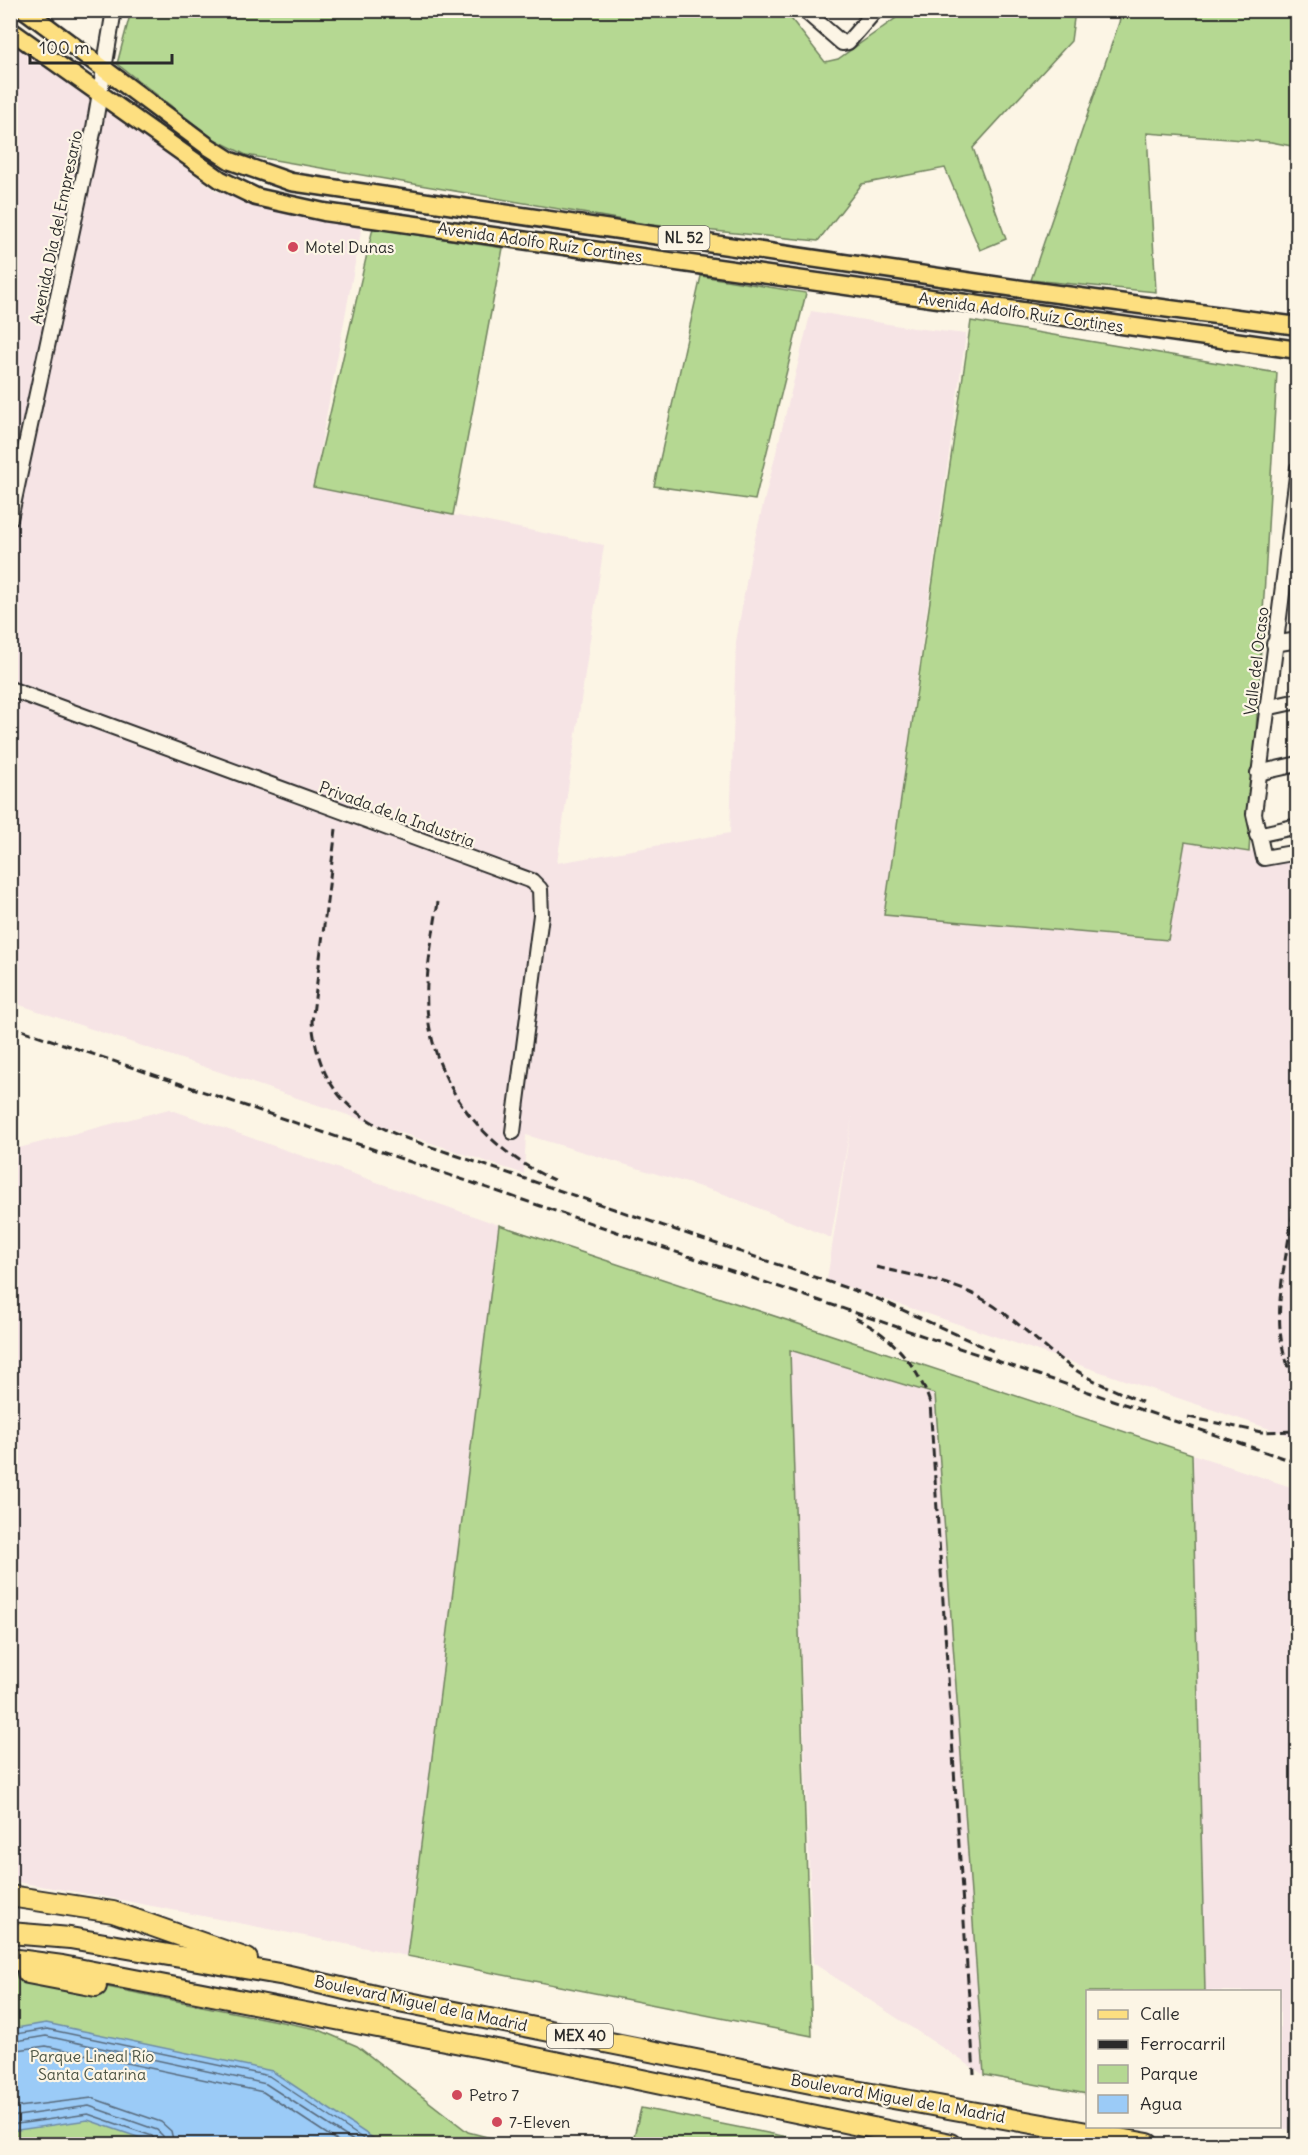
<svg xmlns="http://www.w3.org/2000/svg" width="1308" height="2155" viewBox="0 0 1308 2155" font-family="Delius,sans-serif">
	<rect width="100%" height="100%" fill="#fcf5e5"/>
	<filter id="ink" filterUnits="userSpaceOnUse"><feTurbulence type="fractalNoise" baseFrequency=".0167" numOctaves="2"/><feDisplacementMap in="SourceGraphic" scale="12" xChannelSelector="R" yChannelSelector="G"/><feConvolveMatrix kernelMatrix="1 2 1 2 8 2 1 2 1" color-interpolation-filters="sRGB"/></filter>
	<g filter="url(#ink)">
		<g fill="#f6e4e5">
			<polygon points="10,43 102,103 216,191 362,226 313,487 604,545 557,863 730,833 736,642 751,554 811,311 906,327 966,334 884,914 1168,940 1185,842 1297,857 1297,1438 827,1280 852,1117 831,1238 724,1194 526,1135 524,1174 11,1002"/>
			<polygon points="169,1109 499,1225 407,1956 106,1897 11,1881 11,1150"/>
			<polygon points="789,1350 935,1394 984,2075 813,1963"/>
			<polygon points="1192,1454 1297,1489 1297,2131 1273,2127 1280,2126 1280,1992 1205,1991"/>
		</g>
		<g fill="#b5d892" stroke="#70825e" stroke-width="1.5">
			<polygon points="131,11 785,11 825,62 838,59 906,11 1075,11 1071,41 973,148 1006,239 980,250 945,168 862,184 818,241 652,225 246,155 214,139 117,64"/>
			<polygon points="1123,11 1297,11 1297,147 1271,142 1147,133 1156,292 1031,280"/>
			<polygon points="373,228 503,248 453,515 313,487"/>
			<polygon points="701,276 806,293 755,500 654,486"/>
			<polygon points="971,321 1277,373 1249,852 1185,842 1168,940 884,915"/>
			<polygon points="499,1225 1192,1454 1205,1991 1088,1992 1087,2094 984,2075 935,1394 790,1350 812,2036 407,1956"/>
			<polygon points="11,1972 72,1980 317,2029 357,2046 468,2132 514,2144 11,2144"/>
			<polygon points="641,2108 803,2140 823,2144 632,2144"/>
		</g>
		<polygon fill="#9bcbf7" stroke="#6e8ba5" stroke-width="1.5" points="46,2023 272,2071 382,2144 158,2144 88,2120 11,2131 11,2029"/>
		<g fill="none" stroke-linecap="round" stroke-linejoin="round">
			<g stroke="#586b7d" stroke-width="1.5">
				<polyline points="10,2035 47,2029 269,2076 371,2144"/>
				<polyline points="10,2042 46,2036 266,2084 358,2144"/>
				<polyline points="10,2051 46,2046 263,2092 342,2144"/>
				<polyline points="10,2108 92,2098 161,2122 171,2131 174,2144"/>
				<polyline points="10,2117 89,2106 157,2130 163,2136 164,2144"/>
				<polyline points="10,2125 88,2114 152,2136 157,2144"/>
			</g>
			<g stroke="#2b2b2b" stroke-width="18">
				<g id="minor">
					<polyline points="804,10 842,43 848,42 876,10"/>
					<polyline points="1298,468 1254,814 1264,858 1298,852"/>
					<polyline points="10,519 94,128 114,10"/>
					<polyline points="1274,644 1298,640"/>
					<polyline points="10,689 532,881 540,889 541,915 513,1132"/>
					<polyline points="1266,708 1298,701"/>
					<polyline points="1258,773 1298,764"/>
					<polyline points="1257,835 1298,826"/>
				</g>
			</g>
			<g stroke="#2b2b2b" stroke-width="21">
				<g id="major">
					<polyline points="25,10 206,145 231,161 291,182 1035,291 1298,326"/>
					<polyline points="10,30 221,180 256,197 324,212 1298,350"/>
				</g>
			</g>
			<g stroke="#2b2b2b" stroke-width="24">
				<g id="highway">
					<polyline points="10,1896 113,1912 247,1959"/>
					<polyline points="10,1933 70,1938 285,1975 379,1997 816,2084 1148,2144"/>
					<polyline points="10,1959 62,1966 507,2052 950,2144"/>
					<polyline points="28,1973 96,1986"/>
				</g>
			</g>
			<use href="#minor" stroke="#fcf5e5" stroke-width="14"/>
			<use href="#major" stroke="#fddf80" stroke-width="16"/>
			<use href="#highway" stroke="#fddf80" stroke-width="20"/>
			<g stroke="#2b2b2b" stroke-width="3" stroke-dasharray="9 4.5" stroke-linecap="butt">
				<path d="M336,829L312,1022C319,1087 348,1116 408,1139L876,1298L993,1351"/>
				<path d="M438,902C433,936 425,972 427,1007C433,1085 484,1149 554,1180"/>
				<polyline points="10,1026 1298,1463"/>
				<path d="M1293,1212C1286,1264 1264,1336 1298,1383"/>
				<path d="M876,1267C910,1275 945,1280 977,1296C1010,1313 1035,1341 1064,1362C1088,1380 1115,1390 1142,1402"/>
				<path d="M855,1318C892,1335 918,1366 930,1403L974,2074"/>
				<polyline points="1188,1417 1261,1432 1298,1431"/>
			</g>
		</g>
	</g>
	<g fill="#d1495b" stroke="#fcf5e5" stroke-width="2">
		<circle cx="293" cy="247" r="6"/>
		<circle cx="457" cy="2095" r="6"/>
		<circle cx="497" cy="2122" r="6"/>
	</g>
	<g text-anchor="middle" stroke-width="4.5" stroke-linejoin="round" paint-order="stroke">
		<g fill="#fcf5e5" stroke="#6a6863" stroke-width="1.5">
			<rect x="658.5" y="226" width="51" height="24" rx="4.5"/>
			<rect x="547" y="2024" width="66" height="24" rx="4.5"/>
		</g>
		<g font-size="15" font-weight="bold" fill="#2b2b2b">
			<text x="684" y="243">NL 52</text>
			<text x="580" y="2041">MEX 40</text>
		</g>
		<g font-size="16" fill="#2b2b2b" stroke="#fcf5e5">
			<text transform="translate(56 227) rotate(-78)" y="6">Avenida Día del Empresario</text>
			<text transform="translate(540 242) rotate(8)" y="6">Avenida Adolfo Ruíz Cortines</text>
			<text transform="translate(1021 312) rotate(8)" y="6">Avenida Adolfo Ruíz Cortines</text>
			<text transform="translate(1256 661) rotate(-83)" y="6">Valle del Ocaso</text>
			<text transform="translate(397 814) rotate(20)" y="6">Privada de la Industria</text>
			<text transform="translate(421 2003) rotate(12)" y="6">Boulevard Miguel de la Madrid</text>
			<text transform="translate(898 2098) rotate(10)" y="6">Boulevard Miguel de la Madrid</text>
		</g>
		<g font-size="16" fill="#2b2b2b" stroke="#fcf5e5" text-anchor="start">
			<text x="305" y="253">Motel Dunas</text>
			<text x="469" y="2101">Petro 7</text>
			<text x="509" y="2128">7-Eleven</text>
		</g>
		<g font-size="16" fill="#4e5645" stroke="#fcf5e5">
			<text x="92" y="2062">Parque Lineal Río<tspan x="92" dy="18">Santa Catarina</tspan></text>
		</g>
	</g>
	<rect width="1308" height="2155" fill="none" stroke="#fcf5e5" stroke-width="36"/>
	<rect x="18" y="18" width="1272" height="2119" fill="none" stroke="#2b2b2b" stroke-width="2" filter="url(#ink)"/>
	<rect x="1086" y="1990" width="195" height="138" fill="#fcf5e5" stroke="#a8a49b" stroke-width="1.5"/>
	<rect x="1098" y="2010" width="30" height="9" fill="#fddf80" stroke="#a8a49b" stroke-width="1.5"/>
	<text x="1140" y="2020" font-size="18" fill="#2b2b2b">Calle</text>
	<rect x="1098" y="2040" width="30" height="9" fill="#2b2b2b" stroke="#a8a49b" stroke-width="1.5"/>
	<text x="1140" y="2050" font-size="18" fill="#2b2b2b">Ferrocarril</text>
	<rect x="1098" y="2065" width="30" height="18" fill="#b5d892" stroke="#a8a49b" stroke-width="1.5"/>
	<text x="1140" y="2080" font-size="18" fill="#2b2b2b">Parque</text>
	<rect x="1098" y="2095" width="30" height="18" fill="#9bcbf7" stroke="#a8a49b" stroke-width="1.5"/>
	<text x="1140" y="2110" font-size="18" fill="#2b2b2b">Agua</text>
	<path d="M30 54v9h142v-9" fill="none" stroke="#2b2b2b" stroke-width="3"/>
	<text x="39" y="54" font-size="18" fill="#2b2b2b" stroke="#fcf5e5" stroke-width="4.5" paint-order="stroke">100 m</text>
</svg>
